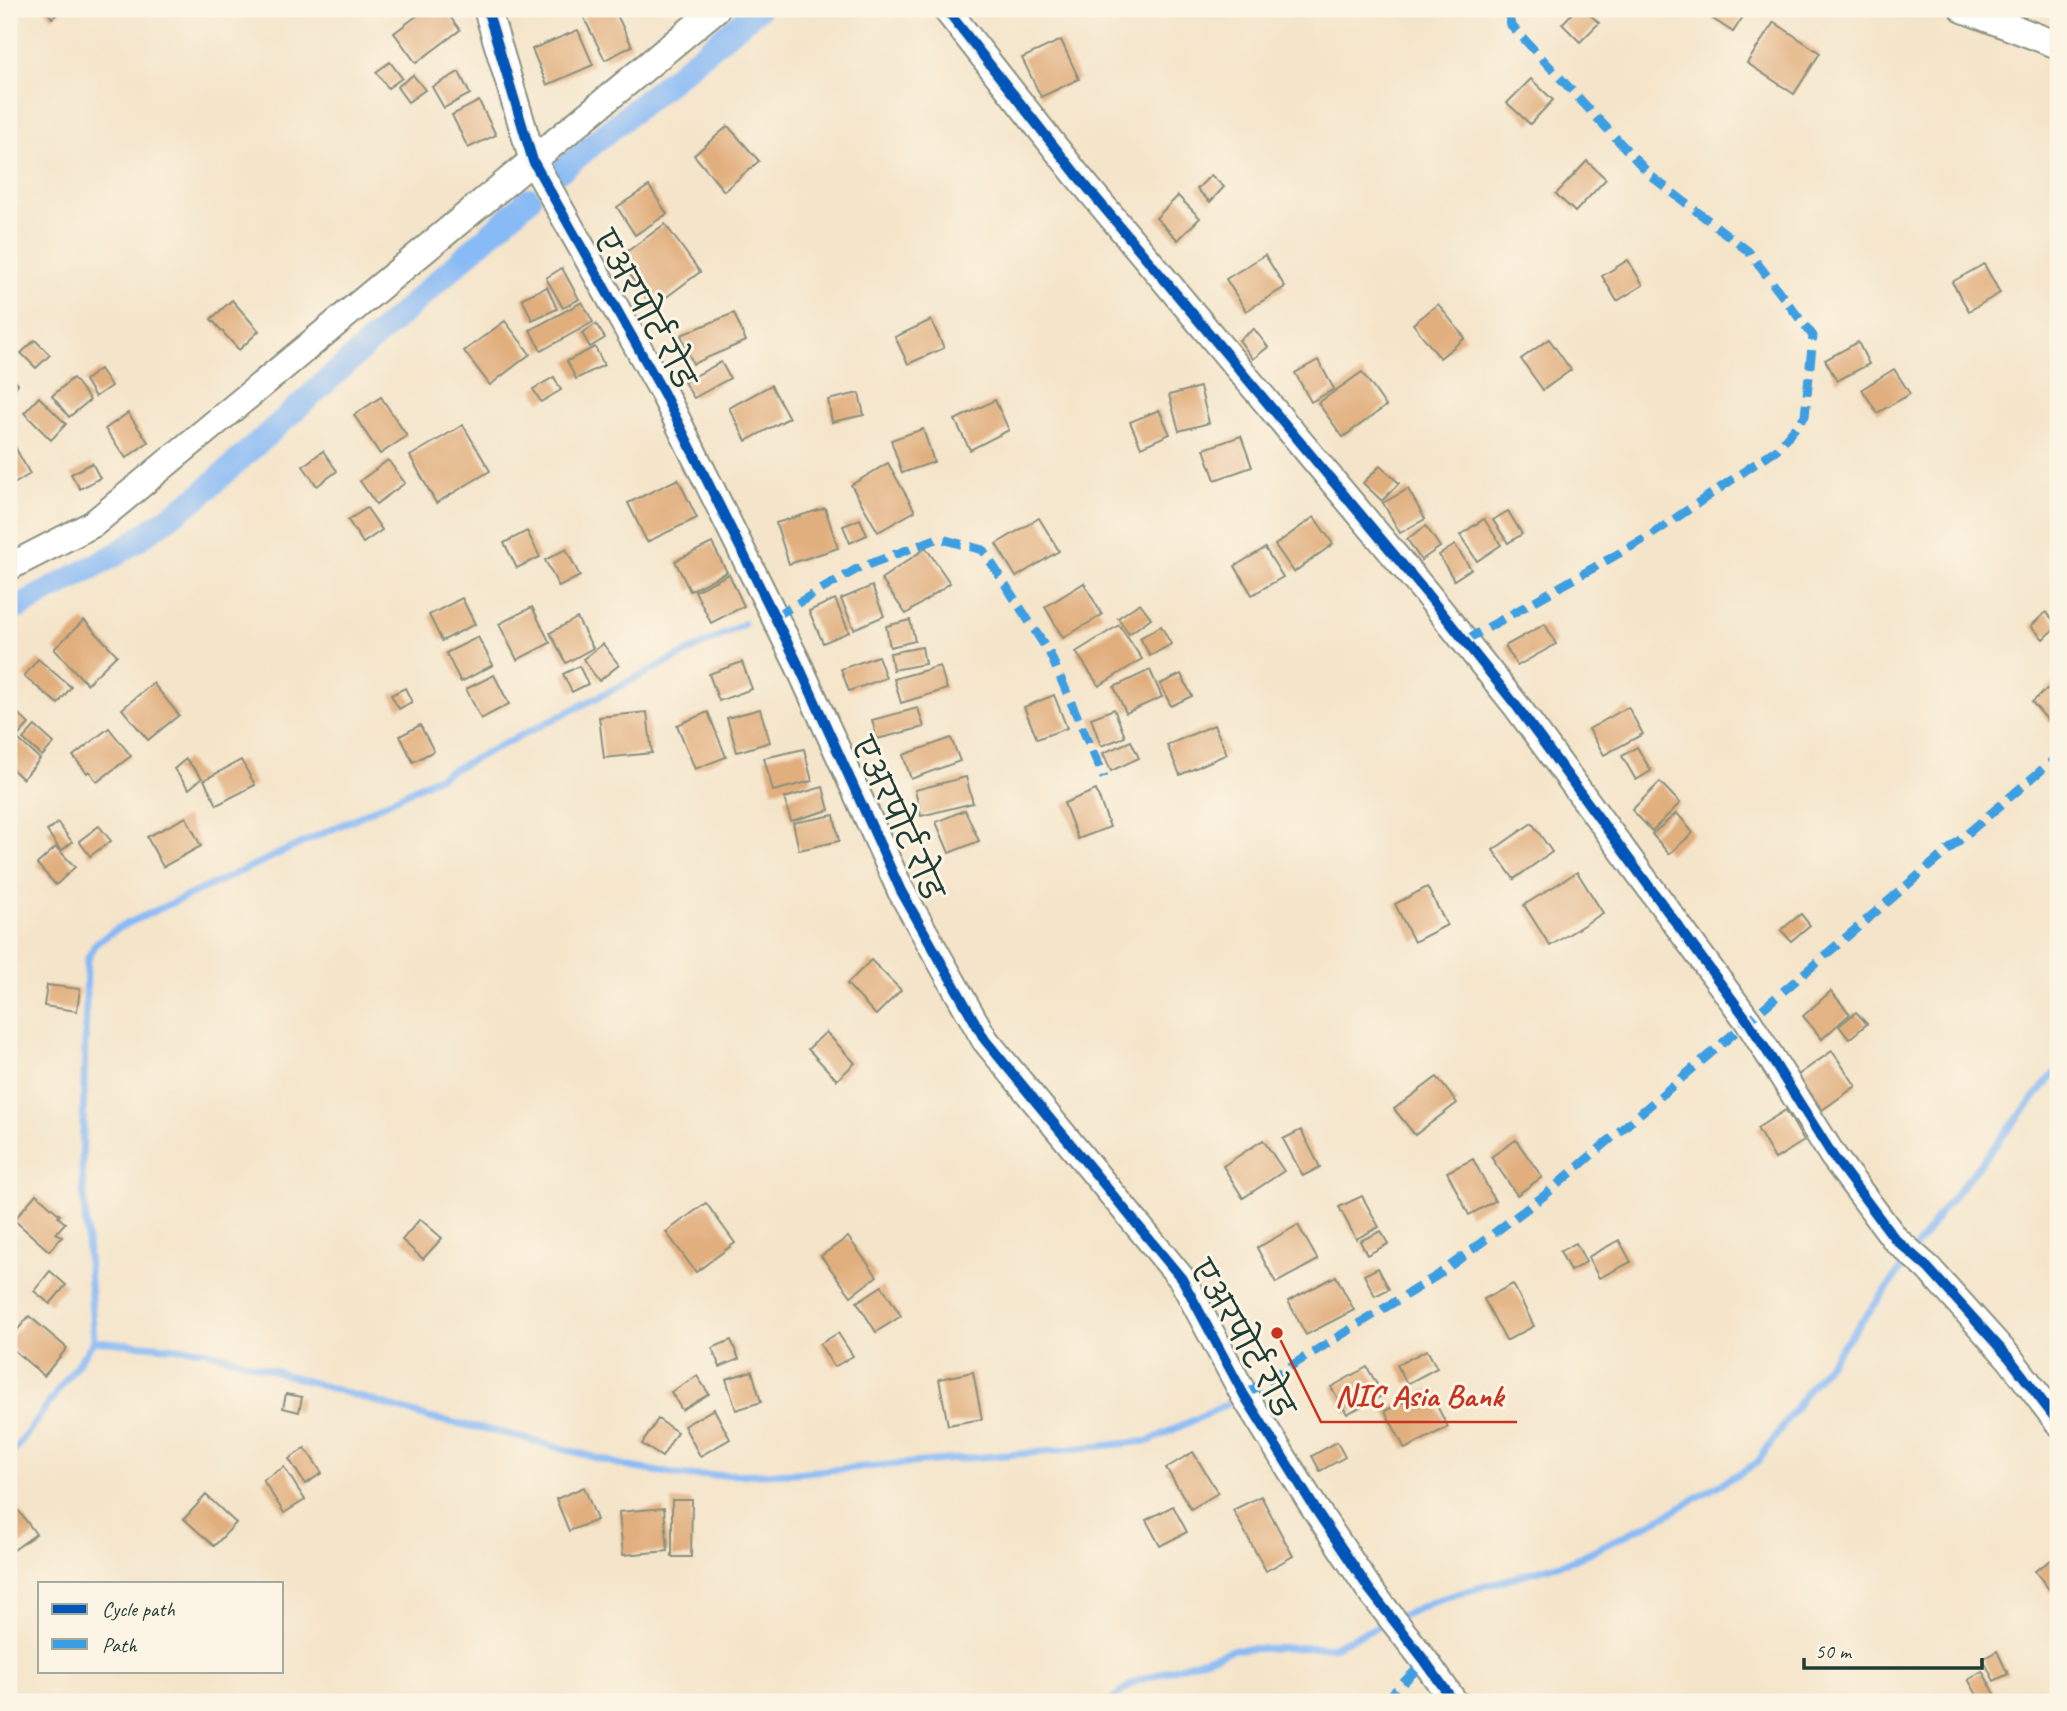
<svg xmlns="http://www.w3.org/2000/svg" width="2067" height="1711" viewBox="0 0 2067 1711" font-family="Caveat,'Playpen Sans Deva',sans-serif">
	<rect width="100%" height="100%" fill="#fcf5e5"/>
	<filter id="ink" filterUnits="userSpaceOnUse"><feTurbulence type="fractalNoise" baseFrequency=".0143" numOctaves="2"/><feDisplacementMap in="SourceGraphic" scale="14" xChannelSelector="R" yChannelSelector="G"/><feConvolveMatrix kernelMatrix="1 2 1 2 8 2 1 2 1" color-interpolation-filters="sRGB"/></filter>
	<filter id="wash" filterUnits="userSpaceOnUse"><feTurbulence type="fractalNoise" baseFrequency=".00686" numOctaves="4" result="noise"/><feDisplacementMap in="SourceGraphic" scale="28" xChannelSelector="R" yChannelSelector="G"/><feGaussianBlur stdDeviation="1.57" result="paint"/><feColorMatrix in="noise" values="0 0 0 0 0 0 0 0 0 0 0 0 0 0 0 0 0 1.4 0 .05"/><feComposite in="paint" operator="in"/></filter>
	<g filter="url(#wash)">
		<rect width="100%" height="100%" fill="#f4e4c9"/>
		<g fill="none" stroke-linecap="round" stroke-linejoin="round">
			<g stroke="#88baf5" stroke-width="7">
				<polyline points="1915,1249 1943,1209 2058,1069"/>
				<polyline points="94,1341 82,1170 87,960 96,943 120,927 352,820 744,624"/>
				<polyline points="9,1458 94,1341 204,1350 430,1418 504,1433 630,1467 685,1476 794,1473 1052,1451 1149,1441 1228,1404"/>
				<polyline points="1399,1617 1437,1600 1574,1560 1663,1517 1757,1463 1810,1387 1887,1289 1908,1258"/>
				<polyline points="1109,1702 1134,1682 1235,1649 1333,1647 1388,1622"/>
			</g>
			<g stroke="#88baf5" stroke-width="24">
				<polyline points="561,170 758,9"/>
				<polyline points="9,612 117,554 198,497 529,199"/>
			</g>
		</g>
		<g id="blocks">
			<g fill="#e1ae7d">
				<polygon points="45,9 63,9 52,18"/>
				<polygon points="426,9 444,9 460,30 416,63 394,33"/>
				<polygon points="593,9 614,9 632,46 605,60 582,14"/>
				<polygon points="1576,9 1584,9 1599,23 1580,42 1562,24"/>
				<polygon points="1719,9 1748,9 1733,32 1713,19"/>
				<polygon points="1774,22 1820,53 1794,94 1747,63"/>
				<polygon points="578,30 593,65 547,85 532,49"/>
				<polygon points="1061,40 1079,79 1041,97 1022,58"/>
				<polygon points="390,62 402,78 388,88 376,72"/>
				<polygon points="459,72 470,94 444,108 432,87"/>
				<polygon points="413,75 425,90 408,102 397,87"/>
				<polygon points="1531,79 1553,100 1530,124 1507,103"/>
				<polygon points="479,101 496,135 468,148 452,115"/>
				<polygon points="728,126 759,161 724,191 694,155"/>
				<polygon points="1587,161 1606,179 1575,212 1556,194"/>
				<polygon points="1211,175 1224,187 1210,202 1197,189"/>
				<polygon points="649,186 667,214 635,235 617,207"/>
				<polygon points="1178,196 1200,218 1178,240 1156,218"/>
				<polygon points="665,224 700,272 653,307 618,258"/>
				<polygon points="1265,255 1285,287 1246,311 1226,279"/>
				<polygon points="1628,260 1643,285 1617,301 1602,276"/>
				<polygon points="1984,264 2000,293 1969,311 1952,282"/>
				<polygon points="562,268 579,299 563,308 546,278"/>
				<polygon points="547,287 557,309 532,320 522,298"/>
				<polygon points="232,300 259,331 239,350 211,319"/>
				<polygon points="582,302 593,322 541,351 530,330"/>
				<polygon points="1438,304 1465,338 1440,358 1413,324"/>
				<polygon points="734,313 746,341 693,364 681,335"/>
				<polygon points="931,320 944,348 908,364 895,337"/>
				<polygon points="505,321 530,354 490,385 464,351"/>
				<polygon points="596,324 605,338 590,347 582,333"/>
				<polygon points="1254,329 1268,347 1253,359 1239,340"/>
				<polygon points="1549,339 1571,370 1543,390 1521,359"/>
				<polygon points="35,340 50,355 36,368 21,353"/>
				<polygon points="1858,342 1869,364 1837,381 1825,360"/>
				<polygon points="595,347 604,365 576,379 567,361"/>
				<polygon points="1318,360 1334,389 1311,402 1295,373"/>
				<polygon points="721,362 730,378 694,398 684,382"/>
				<polygon points="100,369 111,386 95,397 85,380"/>
				<polygon points="1894,369 1910,394 1877,413 1862,389"/>
				<polygon points="1362,372 1386,406 1343,437 1318,403"/>
				<polygon points="9,376 18,384 9,396"/>
				<polygon points="554,377 561,390 541,402 533,389"/>
				<polygon points="73,378 90,400 69,417 52,396"/>
				<polygon points="771,385 789,418 746,441 729,408"/>
				<polygon points="1200,387 1209,423 1179,431 1169,395"/>
				<polygon points="859,393 864,415 832,422 828,400"/>
				<polygon points="39,397 66,424 51,440 24,413"/>
				<polygon points="381,397 407,436 380,454 354,415"/>
				<polygon points="995,400 1009,430 970,450 955,420"/>
				<polygon points="1159,410 1170,434 1141,447 1130,422"/>
				<polygon points="128,413 148,442 126,458 105,429"/>
				<polygon points="463,425 490,471 436,503 410,456"/>
				<polygon points="923,429 934,462 902,473 891,440"/>
				<polygon points="1241,436 1252,467 1215,480 1204,449"/>
				<polygon points="15,447 30,474 9,487 9,451"/>
				<polygon points="323,451 337,471 317,486 303,466"/>
				<polygon points="388,460 405,483 376,504 360,481"/>
				<polygon points="92,463 100,478 80,489 71,474"/>
				<polygon points="888,463 915,511 878,532 851,485"/>
				<polygon points="1380,466 1399,483 1382,501 1363,483"/>
				<polygon points="678,479 697,518 647,542 628,503"/>
				<polygon points="1408,489 1425,519 1400,533 1383,503"/>
				<polygon points="367,508 382,530 363,543 348,520"/>
				<polygon points="825,508 838,548 789,564 776,523"/>
				<polygon points="1508,511 1522,534 1508,543 1493,520"/>
				<polygon points="1314,517 1333,544 1294,572 1275,545"/>
				<polygon points="1039,518 1059,551 1016,577 996,544"/>
				<polygon points="860,519 867,535 850,543 843,526"/>
				<polygon points="1484,519 1501,545 1477,561 1460,535"/>
				<polygon points="1426,526 1440,547 1421,560 1407,539"/>
				<polygon points="527,531 540,557 517,568 504,543"/>
				<polygon points="712,543 727,572 690,591 675,561"/>
				<polygon points="1455,545 1471,569 1454,580 1439,555"/>
				<polygon points="926,548 950,583 906,614 881,579"/>
				<polygon points="1265,548 1283,577 1252,595 1235,566"/>
				<polygon points="566,549 580,576 559,587 545,560"/>
				<polygon points="729,574 744,606 711,623 695,591"/>
				<polygon points="1084,583 1102,615 1063,638 1045,607"/>
				<polygon points="872,586 884,616 854,629 841,599"/>
				<polygon points="462,598 475,624 442,641 429,615"/>
				<polygon points="835,599 849,632 823,643 809,611"/>
				<polygon points="1140,603 1151,618 1129,634 1118,618"/>
				<polygon points="532,607 550,643 517,660 499,624"/>
				<polygon points="2046,612 2058,625 2043,639 2031,626"/>
				<polygon points="577,618 593,648 566,663 550,633"/>
				<polygon points="84,620 117,655 87,684 54,649"/>
				<polygon points="910,620 915,641 890,647 886,626"/>
				<polygon points="1545,624 1556,644 1517,666 1505,646"/>
				<polygon points="1119,625 1142,659 1099,686 1076,652"/>
				<polygon points="1161,626 1171,644 1150,656 1140,638"/>
				<polygon points="478,637 493,665 461,682 446,653"/>
				<polygon points="603,644 619,665 599,681 583,659"/>
				<polygon points="922,647 925,664 893,670 890,653"/>
				<polygon points="878,656 886,678 849,691 841,669"/>
				<polygon points="38,659 71,687 58,704 24,676"/>
				<polygon points="742,662 752,689 719,701 709,674"/>
				<polygon points="579,666 588,684 572,692 563,674"/>
				<polygon points="940,666 947,689 901,703 894,679"/>
				<polygon points="1150,670 1162,697 1126,713 1114,687"/>
				<polygon points="1181,674 1192,696 1171,706 1160,684"/>
				<polygon points="494,675 509,704 481,719 466,689"/>
				<polygon points="153,683 179,715 148,740 122,709"/>
				<polygon points="2054,683 2058,688 2058,716 2050,723 2032,702"/>
				<polygon points="405,688 412,702 399,709 391,695"/>
				<polygon points="1054,695 1067,728 1037,739 1024,707"/>
				<polygon points="9,705 29,724 16,738 9,730"/>
				<polygon points="1628,707 1643,734 1604,755 1589,729"/>
				<polygon points="918,708 924,727 877,739 872,720"/>
				<polygon points="760,709 770,742 737,752 727,718"/>
				<polygon points="1114,709 1125,737 1101,746 1091,718"/>
				<polygon points="647,712 652,753 604,758 599,717"/>
				<polygon points="708,712 726,757 695,769 677,725"/>
				<polygon points="420,725 434,751 413,762 400,736"/>
				<polygon points="1214,725 1227,754 1180,775 1167,745"/>
				<polygon points="35,726 54,743 42,756 23,739"/>
				<polygon points="109,728 131,756 97,782 89,771 87,773 73,756"/>
				<polygon points="951,738 960,761 911,779 903,755"/>
				<polygon points="19,740 40,759 23,779 9,766 9,752"/>
				<polygon points="1131,741 1139,758 1111,771 1103,753"/>
				<polygon points="1637,747 1651,771 1636,780 1622,756"/>
				<polygon points="804,749 812,781 773,791 764,758"/>
				<polygon points="186,759 202,778 189,789 174,769"/>
				<polygon points="241,760 255,785 217,805 204,780"/>
				<polygon points="966,777 973,803 921,816 915,790"/>
				<polygon points="1660,782 1680,803 1652,831 1632,810"/>
				<polygon points="823,787 829,810 791,821 784,798"/>
				<polygon points="1096,790 1110,827 1078,839 1064,803"/>
				<polygon points="965,810 979,841 949,853 936,822"/>
				<polygon points="1677,813 1693,833 1669,854 1652,834"/>
				<polygon points="834,815 839,841 799,850 793,823"/>
				<polygon points="186,817 201,846 163,867 147,837"/>
				<polygon points="58,823 72,842 61,851 47,831"/>
				<polygon points="1532,823 1552,852 1514,879 1493,850"/>
				<polygon points="99,826 111,841 90,856 79,841"/>
				<polygon points="56,847 75,867 56,885 37,864"/>
				<polygon points="1577,872 1603,913 1550,946 1524,905"/>
				<polygon points="1427,887 1447,925 1414,942 1395,904"/>
				<polygon points="1801,914 1810,925 1791,941 1781,930"/>
				<polygon points="871,960 901,990 876,1015 847,984"/>
				<polygon points="47,985 80,989 77,1011 44,1006"/>
				<polygon points="1831,991 1850,1014 1822,1039 1803,1016"/>
				<polygon points="1856,1012 1867,1024 1849,1039 1839,1026"/>
				<polygon points="826,1032 855,1063 837,1080 808,1049"/>
				<polygon points="1832,1051 1856,1086 1822,1110 1798,1075"/>
				<polygon points="1437,1077 1457,1103 1415,1135 1394,1109"/>
				<polygon points="1786,1110 1804,1141 1775,1159 1757,1128"/>
				<polygon points="1301,1130 1320,1167 1303,1176 1283,1139"/>
				<polygon points="1263,1140 1284,1171 1243,1198 1223,1166"/>
				<polygon points="1516,1140 1542,1177 1517,1195 1491,1157"/>
				<polygon points="1473,1159 1495,1201 1469,1215 1447,1172"/>
				<polygon points="36,1194 60,1215 58,1217 65,1223 56,1233 62,1237 49,1251 14,1220"/>
				<polygon points="1362,1196 1379,1227 1356,1239 1339,1207"/>
				<polygon points="706,1203 735,1243 696,1272 666,1232"/>
				<polygon points="420,1219 442,1238 423,1259 402,1240"/>
				<polygon points="1298,1225 1318,1260 1276,1283 1257,1248"/>
				<polygon points="1381,1231 1388,1244 1367,1255 1360,1241"/>
				<polygon points="848,1237 877,1276 851,1296 821,1256"/>
				<polygon points="1619,1240 1631,1262 1599,1278 1588,1257"/>
				<polygon points="1576,1243 1586,1262 1570,1271 1560,1251"/>
				<polygon points="1378,1268 1389,1289 1375,1296 1364,1275"/>
				<polygon points="50,1271 66,1285 50,1304 34,1291"/>
				<polygon points="1336,1276 1354,1310 1306,1335 1288,1301"/>
				<polygon points="1513,1284 1534,1326 1506,1341 1484,1299"/>
				<polygon points="882,1286 901,1316 876,1332 857,1302"/>
				<polygon points="29,1316 67,1348 44,1376 9,1346 9,1340"/>
				<polygon points="838,1333 853,1356 834,1367 820,1344"/>
				<polygon points="731,1340 739,1359 720,1367 712,1348"/>
				<polygon points="1427,1350 1437,1368 1407,1384 1397,1365"/>
				<polygon points="1367,1367 1383,1395 1347,1414 1331,1387"/>
				<polygon points="752,1371 761,1402 736,1410 726,1379"/>
				<polygon points="973,1372 982,1419 948,1425 939,1379"/>
				<polygon points="697,1376 709,1394 682,1410 671,1392"/>
				<polygon points="1428,1389 1448,1427 1405,1449 1385,1411"/>
				<polygon points="286,1394 302,1397 299,1412 283,1408"/>
				<polygon points="714,1409 730,1439 700,1456 684,1426"/>
				<polygon points="658,1419 677,1432 662,1457 642,1444"/>
				<polygon points="1337,1442 1345,1457 1320,1471 1312,1456"/>
				<polygon points="305,1448 322,1473 305,1484 289,1459"/>
				<polygon points="1193,1452 1218,1493 1191,1509 1166,1468"/>
				<polygon points="284,1467 305,1500 284,1513 263,1480"/>
				<polygon points="584,1487 597,1520 569,1531 556,1499"/>
				<polygon points="206,1495 236,1523 214,1546 184,1519"/>
				<polygon points="1261,1496 1293,1556 1266,1571 1233,1510"/>
				<polygon points="672,1500 692,1500 691,1557 672,1557"/>
				<polygon points="12,1502 36,1534 11,1552 9,1548 9,1505"/>
				<polygon points="1173,1506 1187,1532 1160,1546 1146,1520"/>
				<polygon points="664,1508 668,1551 623,1555 619,1512"/>
				<polygon points="2054,1558 2058,1564 2058,1586 2051,1592 2035,1571"/>
				<polygon points="1997,1651 2008,1674 1994,1681 1983,1659"/>
				<polygon points="1982,1671 1998,1699 1992,1702 1981,1702 1968,1679"/>
			</g>
		</g>
	</g>
	<g filter="url(#ink)">
		<use href="#blocks" fill-opacity="0" stroke="#8a907e" stroke-width="2"/>
		<g fill="none" stroke-linecap="round" stroke-linejoin="round">
			<g stroke="#8a907e" stroke-width="30">
				<g id="street">
					<polyline points="487,9 533,161 663,392 798,664 901,891 985,1040 1182,1279 1244,1395 1314,1507 1369,1589 1425,1661 1454,1702"/>
					<polyline points="946,9 1076,174 1427,594 1518,708 1748,1021 1833,1156 1895,1239 1928,1268 2010,1359 2058,1422"/>
					<polyline points="1963,9 2058,45"/>
					<polyline points="9,567 93,524 716,9"/>
				</g>
			</g>
			<use href="#street" stroke="#fff" stroke-width="26"/>
			<g stroke="#3c9ee2" stroke-width="9" stroke-dasharray="18 9" stroke-linecap="butt">
				<polyline points="774,617 857,569 938,538 983,550 1050,654 1104,778"/>
				<polyline points="1464,641 1648,537 1777,449 1805,416 1813,336 1748,251 1651,176 1511,25 1507,9"/>
				<polyline points="1244,1395 1438,1275 1545,1195 2058,756"/>
				<polyline points="1384,1702 1425,1661"/>
			</g>
			<g stroke="#fcf5e5" stroke-width="15">
				<g id="cycleway">
					<polyline points="487,9 533,161 663,392 798,664 901,891 985,1040 1182,1279 1244,1395 1314,1507 1369,1589 1425,1661 1454,1702"/>
					<polyline points="946,9 1076,174 1427,594 1518,708 1748,1021 1833,1156 1895,1239 1928,1268 2010,1359 2058,1422"/>
				</g>
			</g>
			<use href="#cycleway" stroke="#0057b8" stroke-width="10"/>
		</g>
	</g>
	<g text-anchor="middle" stroke-width="6" stroke-linejoin="round" paint-order="stroke">
		<g font-size="30" fill="#1f3d34" stroke="#fcf5e5">
			<text transform="translate(644 310) rotate(61)" y="10">एअरपोर्ट रोड</text>
			<text transform="translate(897 819) rotate(65)" y="10">एअरपोर्ट रोड</text>
			<text transform="translate(1242 1339) rotate(60)" y="10">एअरपोर्ट रोड</text>
		</g>
	</g>
	<path fill="none" stroke="#c8321e" stroke-width="2.5" d="M1277 1333L1321 1422H1517"/>
	<circle fill="#c8321e" stroke="#fcf5e5" stroke-width="2.5" cx="1277" cy="1333" r="7"/>
	<g font-size="32" text-anchor="middle" font-weight="bold" fill="#c8321e" stroke="#fcf5e5" stroke-width="6" stroke-linejoin="round" paint-order="stroke">
		<text x="1419" y="1406">NIC Asia Bank</text>
	</g>
	<rect width="2067" height="1711" fill="none" stroke="#fcf5e5" stroke-width="35"/>
	<rect x="38" y="1582" width="245" height="91" fill="#fcf5e5" stroke="#a4ab9e" stroke-width="2"/>
	<rect x="52" y="1604" width="35" height="10" fill="#0057b8" stroke="#a4ab9e" stroke-width="2"/>
	<text x="102" y="1616" font-size="21" fill="#1f3d34">Cycle path</text>
	<rect x="52" y="1639" width="35" height="10" fill="#3c9ee2" stroke="#a4ab9e" stroke-width="2"/>
	<text x="102" y="1652" font-size="21" fill="#1f3d34">Path</text>
	<path d="M1804 1658v10h178v-10" fill="none" stroke="#1f3d34" stroke-width="3.5"/>
	<text x="1815" y="1658" font-size="21" fill="#1f3d34" stroke="#fcf5e5" stroke-width="5" paint-order="stroke">50 m</text>
</svg>
